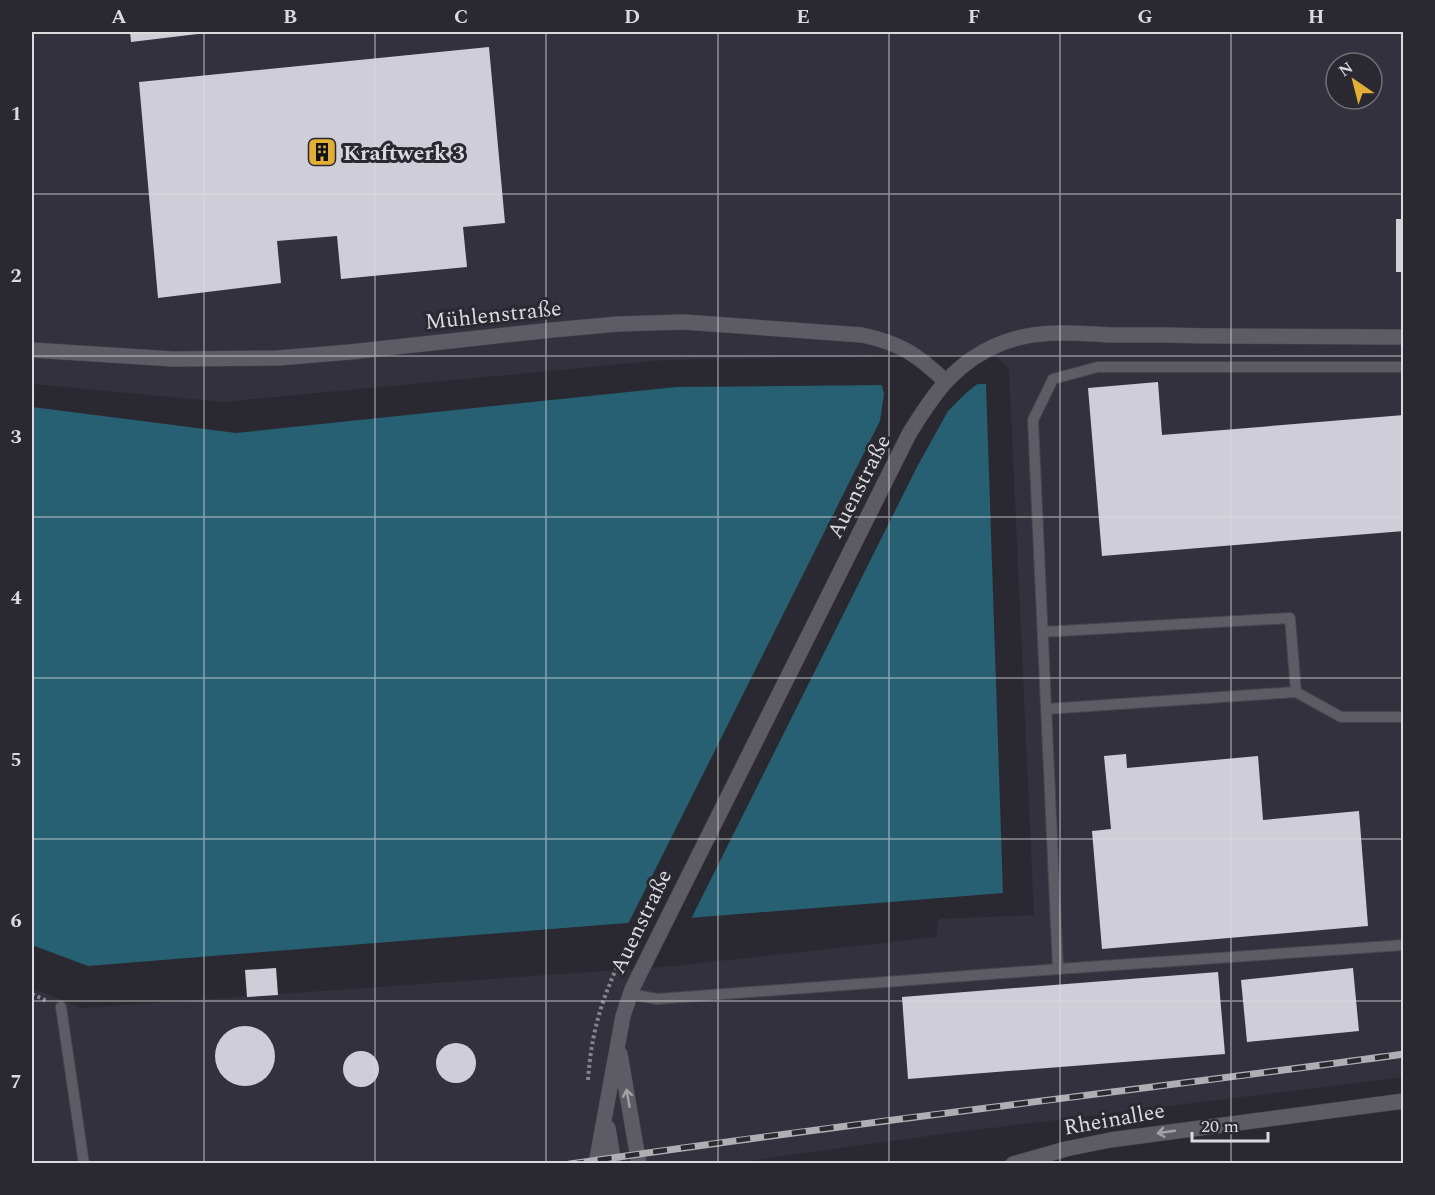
<svg xmlns="http://www.w3.org/2000/svg" width="1435" height="1195" viewBox="0 0 1435 1195" font-family="Spectral,serif">
	<rect width="100%" height="100%" fill="#2a2931"/>
	<path fill="#33313e" fill-rule="evenodd" d="M32,32H1403V1077L935,1135L727,1164L32,1163V988L82,1008L675,966L936,937L939,919L1034,915L1009,369L994,354L665,360L223,402L32,384ZM1336,63H1372V99H1336Z"/>
	<polygon fill="#266072" points="986,384 1003,893 88,966 32,945 32,407 236,433 676,387"/>
	<polygon fill="#2a2931" points="881,382 980,382 966,393 948,411 918,465 690,921 627,926 880,421 884,394"/>
	<g fill="#cfced8">
		<polygon points="130,32 206,32 206,33 131,42"/>
		<polygon points="489,47 505,223 463,227 467,267 341,279 337,236 277,241 281,283 158,298 139,82"/>
		<rect x="1396" y="219" width="8" height="53"/>
		<polygon points="1158,382 1162,435 1404,415 1404,531 1102,556 1088,388"/>
		<polygon points="1126,754 1127,768 1258,756 1263,820 1359,811 1368,926 1102,949 1092,831 1111,829 1104,756"/>
		<polygon points="276,968 278,995 247,997 245,970"/>
		<polygon points="1353,968 1359,1031 1247,1042 1241,980"/>
		<polygon points="1218,972 1225,1054 908,1079 902,997"/>
		<circle cx="245" cy="1056" r="30"/>
		<circle cx="456" cy="1063" r="20"/>
		<circle cx="361" cy="1069" r="18"/>
	</g>
	<g fill="none" stroke-linecap="round" stroke-linejoin="round">
		<g stroke="#47464c" stroke-width="12">
			<g id="lane">
				<polyline points="1404,367 1098,367 1053,379 1033,420 1058,969 1404,945"/>
				<polyline points="1043,632 1290,618 1296,692"/>
				<polyline points="1046,709 1296,692 1341,717 1404,717"/>
				<polyline points="630,994 657,999 1058,969"/>
				<polyline points="61,1007 84,1164"/>
			</g>
		</g>
		<g stroke="#47464c" stroke-width="16">
			<g id="street">
				<path d="M32,350L173,359L278,358L350,352L552,330L618,324L684,322L862,335C900,343 918,355 945,381"/>
				<polyline points="620,1054 639,1164"/>
				<polyline points="608,1128 614,1164"/>
				<path d="M596,1164L623,1016L632,989L909,434C934,393 956,361 1002,343C1038,329 1073,333 1111,335C1129,335 1147,335 1166,335C1245,337 1324,336 1404,337"/>
			</g>
		</g>
		<g stroke="#47464c" stroke-width="16">
			<polyline id="secondary" points="1013,1164 1066,1149 1110,1140 1404,1101"/>
		</g>
		<g stroke="#85848b" stroke-width="4" stroke-dasharray="3 3" stroke-linecap="butt">
			<polyline points="32,994 47,1001"/>
			<path d="M588,1080C592,1022 607,984 634,933"/>
		</g>
		<use href="#lane" stroke="#5d5b64" stroke-width="10"/>
		<use href="#street" stroke="#5d5b64" stroke-width="15"/>
		<use href="#secondary" stroke="#5d5b64" stroke-width="15"/>
		<g stroke="#afaeb4" stroke-width="7">
			<path id="rail" d="M570,1164C847,1123 1126,1092 1404,1054"/>
		</g>
		<use href="#rail" stroke="#2a2931" stroke-width="4.5" stroke-dasharray="14" stroke-linecap="butt"/>
	</g>
	<defs><path id="oneway-shaft" d="M-6 0H5M1.5-3L5.5 0L1.5 3" fill="none" stroke-width="1.6" stroke-linecap="round" stroke-linejoin="round" transform="scale(1.5)"/></defs>
	<g stroke="#a2a1a8">
		<use href="#oneway-shaft" transform="translate(628 1098) rotate(-100)"/>
		<use href="#oneway-shaft" transform="translate(1166 1132) rotate(172)"/>
	</g>
	<path fill="none" stroke="#dbdadf" stroke-width="1.5" stroke-opacity="0.55" d="M204,32V1164M375,32V1164M546,32V1164M718,32V1164M889,32V1164M1060,32V1164M1231,32V1164M32,194H1404M32,356H1404M32,517H1404M32,678H1404M32,839H1404M32,1001H1404"/>
	<defs>
		<g id="building-square" transform="scale(1.5)"><rect x="-9" y="-9" width="18" height="18" rx="4" fill="#e3ae35" stroke="#2a2931"/><path d="M-4-6H4V6H1V3H-1V6H-4ZM-2.5-4.3h1.7v1.8h-1.7ZM.8-4.3h1.7v1.8H.8ZM-2.5-1h1.7V.8h-1.7ZM.8-1h1.7V.8H.8Z" fill="#111"/></g>
	</defs>
	<g fill-rule="evenodd">
		<use href="#building-square" x="322" y="152"/>
	</g>
	<g text-anchor="middle" stroke-width="6" stroke-linejoin="round" paint-order="stroke">
		<g font-size="22" font-weight="bold" fill="#dbdadf" stroke="#2a2931" text-anchor="start">
			<text x="343" y="160">Kraftwerk 3</text>
		</g>
		<g font-size="22" fill="#dbdadf" stroke="#2a2931">
			<text transform="translate(493 314) rotate(-6)" y="8">Mühlenstraße</text>
			<text transform="translate(858 486) rotate(-63)" y="8">Auenstraße</text>
			<text transform="translate(640 921) rotate(-64)" y="8">Auenstraße</text>
			<text transform="translate(1114 1118) rotate(-10)" y="8">Rheinallee</text>
		</g>
	</g>
	<rect width="1435" height="1195" fill="none" stroke="#2a2931" stroke-width="66"/>
	<g transform="translate(1354 81) rotate(325)"><circle r="28" fill="#2a2931" stroke="#717077" stroke-width="1.5"/>
	<path d="M0-4.5L10 22L0 15L-10 22Z" fill="#e3ae35"/>
	<text y="-9" font-size="16" font-weight="bold" text-anchor="middle" fill="#dbdadf">N</text>
	</g>
	<path d="M1192 1132v9h76v-9" fill="none" stroke="#dbdadf" stroke-width="3"/>
	<text x="1201" y="1132" font-size="18" fill="#dbdadf" stroke="#2a2931" stroke-width="4.5" paint-order="stroke">20 m</text>
	<rect x="33" y="33" width="1369" height="1129" fill="none" stroke="#dbdadf" stroke-width="2"/>
	<g font-size="20" text-anchor="middle" font-weight="bold" fill="#dbdadf">
		<text x="119" y="23">A</text>
		<text x="290" y="23">B</text>
		<text x="461" y="23">C</text>
		<text x="632" y="23">D</text>
		<text x="803" y="23">E</text>
		<text x="974" y="23">F</text>
		<text x="1145" y="23">G</text>
		<text x="1316" y="23">H</text>
		<text x="16" y="120">1</text>
		<text x="16" y="282">2</text>
		<text x="16" y="443">3</text>
		<text x="16" y="604">4</text>
		<text x="16" y="766">5</text>
		<text x="16" y="927">6</text>
		<text x="16" y="1088">7</text>
	</g>
</svg>
